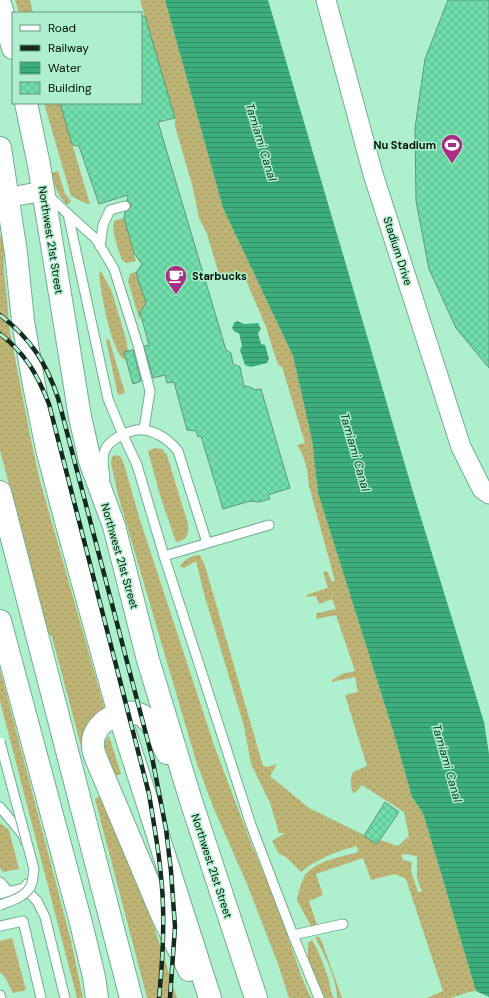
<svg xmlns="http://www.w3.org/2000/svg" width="489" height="998" viewBox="0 0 489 998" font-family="'DM Sans',sans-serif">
	<defs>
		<pattern id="grass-dots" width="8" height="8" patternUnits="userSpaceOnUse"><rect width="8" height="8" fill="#bcb375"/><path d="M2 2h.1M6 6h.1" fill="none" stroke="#a09964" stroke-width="1.8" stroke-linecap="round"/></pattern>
		<pattern id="water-rules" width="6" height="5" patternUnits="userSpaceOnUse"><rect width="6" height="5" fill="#3eae7e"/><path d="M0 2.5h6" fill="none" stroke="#328c65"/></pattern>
		<pattern id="building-cross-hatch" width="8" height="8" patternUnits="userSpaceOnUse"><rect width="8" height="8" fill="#71ddaa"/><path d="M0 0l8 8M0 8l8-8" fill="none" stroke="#60bd91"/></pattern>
	</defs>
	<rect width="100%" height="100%" fill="#aeefcd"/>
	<g fill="url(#grass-dots)" fill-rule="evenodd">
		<polygon points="15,0 30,0 33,13 19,13"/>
		<path d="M140,0H165L223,208L293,356L312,440L318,493L394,734L412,797L423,813L476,991L469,992L451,998H427L443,991L406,879L395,874L371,880L363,858L316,874L323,895L309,901L317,925L314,932L297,900C298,893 302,879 306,874C318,860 342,857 358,852L357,846C337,851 317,859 301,872L286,857L279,854L272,841L285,833H279L270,803L251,764L244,726L204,594L196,561L184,568L180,566C184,560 192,555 200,555L205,566L263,766L268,767L277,764L270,776L309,808L364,835V836L377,844L380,840L398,846L409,836L404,812L362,785L355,793H353C350,785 350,779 353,772L367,766L345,695L358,692L355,677L332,682V680L342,674L355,671L336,615L316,619L317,613L336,609L332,599L319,604L316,596L305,597L309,594L328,588L323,572L327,571L332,582L335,581L309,486L307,469L302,453L297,445L305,443L282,367L278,365L266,327L246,280L241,274L222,277L219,274L207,234L199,218L193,188L175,126V118ZM405,854L417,856V878L422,892H418L411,871L412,862L403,860L401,855Z"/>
		<polygon points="44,103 60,103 90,204 87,204 71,196"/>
		<path d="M58,171L65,194L71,201L67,205C58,195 54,186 52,173Z"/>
		<path d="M124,218L136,261L126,263L122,260C119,252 111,229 114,221Z"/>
		<path d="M0,234C6,245 3,259 4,271C6,290 8,308 9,327L30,435L39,477L105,710L84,752L85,761L52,637L47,630L0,450Z"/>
		<path d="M101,271L109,287L111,289L126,339L128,351L124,353L126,359H123C110,345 101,294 99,274Z"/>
		<polygon points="138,271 140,285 148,308 140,311 141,318 139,318 128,281 130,274"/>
		<polygon points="109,339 125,393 118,395 106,340"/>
		<path d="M155,448L162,449L167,455L188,524C189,535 187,540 176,542L160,495L148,451Z"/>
		<polygon points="115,455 120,456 123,461 140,520 215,748 251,843 276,902 302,978 311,998 289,998 278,964 247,884 214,809 196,761 118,495 111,463 112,457"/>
		<polygon points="0,669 71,941 83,998 77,998 0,701"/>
		<path d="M109,736L121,774L114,776C110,765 98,745 109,736Z"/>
		<polygon points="100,796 153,924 177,998 147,998 95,799"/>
		<polygon points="0,823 9,830 19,869 3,872 0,868"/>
		<path d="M315,937H319L322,942L342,998H337C338,982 323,951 315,937Z"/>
		<polygon points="12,938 26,990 13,993 6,979 0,972 0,941"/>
		<path d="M312,940C319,951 323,964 328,977C330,984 330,992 334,998H325L316,980L308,960V943Z"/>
	</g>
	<g fill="url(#water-rules)">
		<polygon points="165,0 268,0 413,492 484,722 489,754 489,997 476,991 423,813 412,797 394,734 318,493 312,440 293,356 223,208"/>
		<polygon points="237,321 244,324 258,323 261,329 258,333 261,344 265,345 269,359 267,363 251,367 245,365 240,350 242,346 239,333 235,332 232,328 234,323"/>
	</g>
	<g fill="url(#building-cross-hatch)" stroke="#5a997a">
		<polygon points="448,0 489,0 489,368 456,328 429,269 416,201 415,128 425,59"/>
		<polygon points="141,16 145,16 175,118 158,122 226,350 231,353 233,364 240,367 244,386 250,387 255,390 261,389 290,488 268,495 270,499 259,502 250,501 223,509 201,436 198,437 196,431 187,430 174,382 167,383 165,375 153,378 144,346 149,345 140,312 146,303 136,273 142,264 134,253 124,218 125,212 129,210 131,207 131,204 127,201 128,195 99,204 79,146 73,145 71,141 60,103 141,103"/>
		<polygon points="133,350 141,381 133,384 124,352"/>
		<polygon points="385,802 399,812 377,844 364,836"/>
	</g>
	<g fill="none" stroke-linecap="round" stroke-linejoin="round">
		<g stroke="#70af8f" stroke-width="11">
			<g id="service">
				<polyline points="48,195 68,214 108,399 123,435 137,465 164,556 251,825 293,935 319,998"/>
				<polyline points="68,214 96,239 114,269 138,345 150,391 144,429"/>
				<polyline points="100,246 103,225 110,210 125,206"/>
				<path d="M105,478C104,469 101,458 105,450C109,439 133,428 144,430C158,432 169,440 178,451L207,543"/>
				<polyline points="164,556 269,525"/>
				<polyline points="0,807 23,835 25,841"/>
				<polyline points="0,882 9,892"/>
				<polyline points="24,888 37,901 45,917 65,998"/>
				<polyline points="0,894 24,888 27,884"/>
				<polyline points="0,926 23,921 41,998"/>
				<polyline points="293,935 343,924"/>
				<polyline points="0,995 1,998"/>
			</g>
		</g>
		<g stroke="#70af8f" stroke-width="21">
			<g id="minor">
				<polyline points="326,0 373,174 461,447 482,489 489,494"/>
				<polyline points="0,199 44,191"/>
			</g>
		</g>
		<g stroke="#70af8f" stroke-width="24">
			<g id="primary">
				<polyline points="0,4 13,48"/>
				<polyline points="26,103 39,165 80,417 90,461 114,526 148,660 192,804 256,998"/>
				<polyline points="0,148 16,253 23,321 34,385 47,449 64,514 119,714 210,998"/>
				<path d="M167,753C161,741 155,724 143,716C127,706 100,718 94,736C91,746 94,754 98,763L162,915L189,970"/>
			</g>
		</g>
		<g stroke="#70af8f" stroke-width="24">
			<g id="trunk">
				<polyline points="0,492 131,998"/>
				<polyline points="0,621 81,923 94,977 97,998"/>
			</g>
		</g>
		<use href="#service" stroke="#fff" stroke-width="9"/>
		<use href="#minor" stroke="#fff" stroke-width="19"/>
		<use href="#primary" stroke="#fff" stroke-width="22"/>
		<use href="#trunk" stroke="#fff" stroke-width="22"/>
		<g stroke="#132b1e" stroke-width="4.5">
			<g id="rail">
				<path d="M0,315C30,338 46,362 58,398L152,757L166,829L171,871L175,927L170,998"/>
				<path d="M0,334C26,354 37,374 49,404L149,794C155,831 162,868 163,906C164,937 162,968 159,998"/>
			</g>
		</g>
		<use href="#rail" stroke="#aeefcd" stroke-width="3" stroke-dasharray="9" stroke-linecap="butt"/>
		<g stroke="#70af8f" stroke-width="11" stroke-linecap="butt">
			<path id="service-bridge" d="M0,742L34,869C33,874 33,879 32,883C28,896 12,901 0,905"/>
		</g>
		<use href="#service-bridge" stroke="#fff" stroke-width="9"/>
	</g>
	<defs>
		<g id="stadium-pin" transform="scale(1.15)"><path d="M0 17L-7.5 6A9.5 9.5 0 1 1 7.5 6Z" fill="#a72f85" stroke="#aeefcd"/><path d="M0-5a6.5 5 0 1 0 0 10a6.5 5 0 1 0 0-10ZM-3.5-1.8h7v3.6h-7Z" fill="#fff"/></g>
		<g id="cafe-pin" transform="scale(1.15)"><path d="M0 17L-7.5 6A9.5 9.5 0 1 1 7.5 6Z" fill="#a72f85" stroke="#aeefcd"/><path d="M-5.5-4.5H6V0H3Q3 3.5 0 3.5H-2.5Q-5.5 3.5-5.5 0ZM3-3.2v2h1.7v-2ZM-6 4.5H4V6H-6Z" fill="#fff"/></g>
	</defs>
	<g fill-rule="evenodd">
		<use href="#stadium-pin" x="452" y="145"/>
		<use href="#cafe-pin" x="176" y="276"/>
	</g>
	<g text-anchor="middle" stroke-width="3" stroke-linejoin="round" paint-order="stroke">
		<g font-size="11" font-weight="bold" fill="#001308" stroke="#aeefcd" text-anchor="end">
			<text x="436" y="149">Nu Stadium</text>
			<text x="192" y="280" text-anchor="start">Starbucks</text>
		</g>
		<g font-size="11" fill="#001308" stroke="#aeefcd">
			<text transform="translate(51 240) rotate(81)" y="4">Northwest 21st Street</text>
			<text transform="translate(398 251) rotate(72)" y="4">Stadium Drive</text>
			<text transform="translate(120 556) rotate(74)" y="4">Northwest 21st Street</text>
			<text transform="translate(212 866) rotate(72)" y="4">Northwest 21st Street</text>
		</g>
		<g font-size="12" font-style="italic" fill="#073824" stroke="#aeefcd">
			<text transform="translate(261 142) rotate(73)" y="4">Tamiami Canal</text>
			<text transform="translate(355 452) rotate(74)" y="4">Tamiami Canal</text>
			<text transform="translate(447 763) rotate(74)" y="4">Tamiami Canal</text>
		</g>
	</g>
	<rect x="12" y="12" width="130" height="92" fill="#aeefcd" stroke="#68977e"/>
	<rect x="20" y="25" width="20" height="6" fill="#ffffff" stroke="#68977e"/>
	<text x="48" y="32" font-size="12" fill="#001308">Road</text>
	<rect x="20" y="45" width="20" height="6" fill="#132b1e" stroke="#68977e"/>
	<text x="48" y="52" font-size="12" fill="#001308">Railway</text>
	<rect x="20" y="62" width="20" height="12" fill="url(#water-rules)" stroke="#68977e"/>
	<text x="48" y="72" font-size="12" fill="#001308">Water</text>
	<rect x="20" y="82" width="20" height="12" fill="url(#building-cross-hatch)" stroke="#68977e"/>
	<text x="48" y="92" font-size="12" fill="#001308">Building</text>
</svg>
